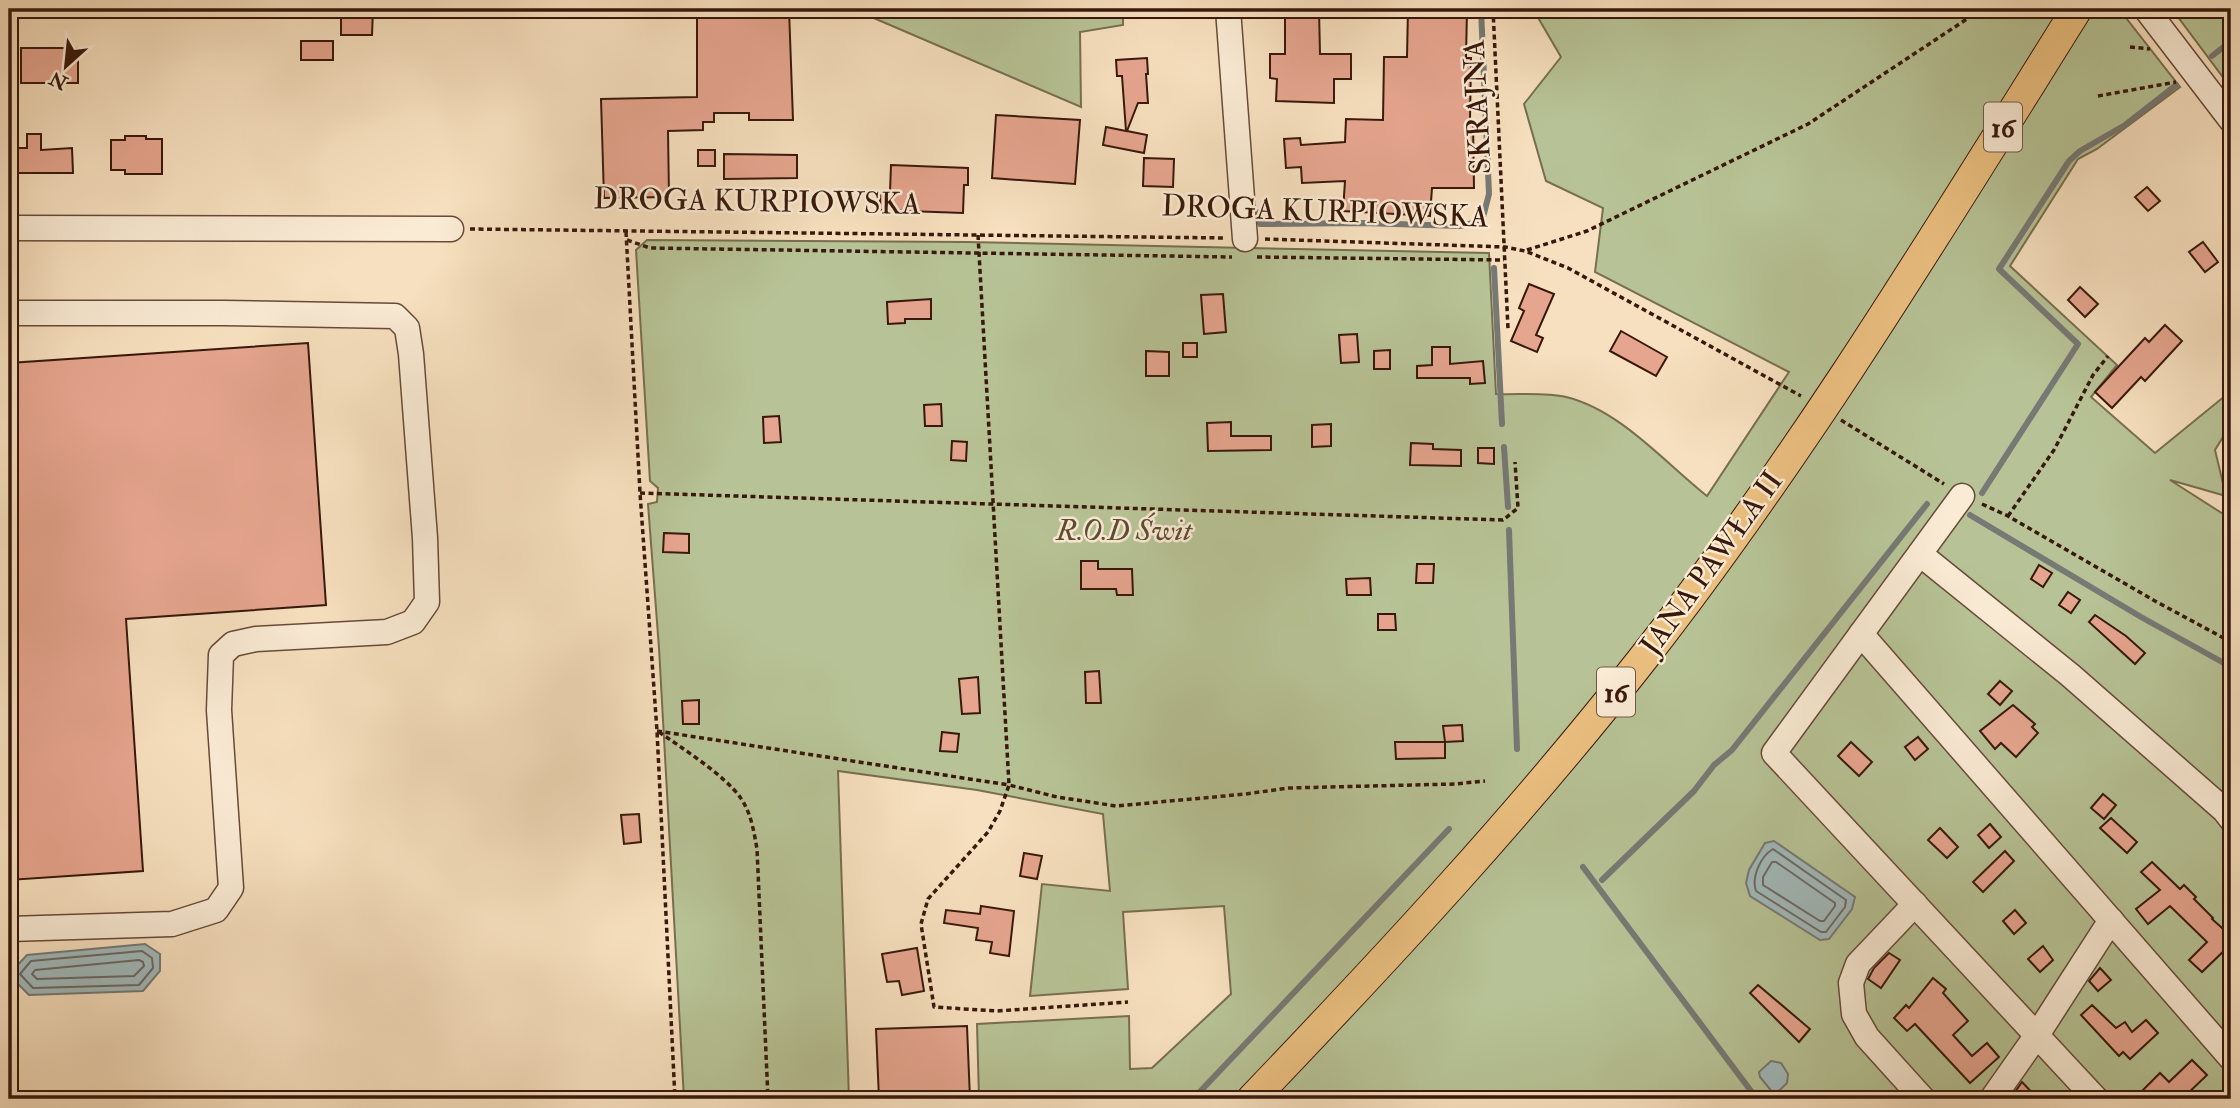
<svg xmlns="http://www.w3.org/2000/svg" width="2240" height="1108" viewBox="0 0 2240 1108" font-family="'IM FELL Double Pica',serif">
	<rect width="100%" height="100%" fill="#f7e0bf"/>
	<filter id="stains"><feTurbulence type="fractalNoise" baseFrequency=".00286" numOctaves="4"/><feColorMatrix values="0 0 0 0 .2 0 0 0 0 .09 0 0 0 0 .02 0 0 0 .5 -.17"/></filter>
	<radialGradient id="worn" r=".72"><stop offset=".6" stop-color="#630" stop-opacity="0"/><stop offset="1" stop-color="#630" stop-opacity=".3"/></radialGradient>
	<g fill="#b7c396" stroke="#786e50" stroke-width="2">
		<polygon points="862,9 1123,9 1123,25 1080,32 1081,107 862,13"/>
		<path d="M1533,9H2119L2180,87L2097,149L2078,159L2010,266L2117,365L2091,397L2155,453L2231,391V424L2215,450L2226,496L2170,480L2231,519V1099H979L977,1024L1129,1016L1130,1069L1152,1068L1231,994L1224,906L1123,912L1128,989L1030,996L1042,884L1110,891L1103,814L977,790L838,771L849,1099H684L659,648L648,504L657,502L658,488L650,481L636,250L647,240L967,242L1489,253L1496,394C1518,395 1545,392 1566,397C1620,410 1664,462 1707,496L1789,372L1595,272L1603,208L1546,181L1524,104L1561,57Z"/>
		<polygon points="2172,9 2231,9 2231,88"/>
	</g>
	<g fill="#a1babc" stroke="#777975" stroke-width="2">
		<polygon points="1774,841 1855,897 1852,909 1829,939 1820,940 1750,896 1746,883 1749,870 1765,843"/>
		<polygon points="145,944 160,954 160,971 143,991 29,995 14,980 12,971 27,955"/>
		<polygon points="1771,1061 1781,1063 1788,1074 1787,1083 1780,1090 1773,1093 1760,1077 1759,1072"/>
	</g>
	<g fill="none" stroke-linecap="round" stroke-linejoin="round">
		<g stroke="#6c6964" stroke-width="2">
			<path d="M1773,849L1846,900L1845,907L1826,932H1821L1756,891C1751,877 1761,856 1773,849Z"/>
			<polygon points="1776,862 1835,903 1835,906 1824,921 1820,921 1763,885 1763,877 1772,862"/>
			<polygon points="142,951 152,958 153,968 139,985 33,988 20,974 31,961"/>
			<polygon points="139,960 143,962 144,966 134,976 37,979 32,974 35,970"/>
		</g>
		<g stroke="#777975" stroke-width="6">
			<polyline points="2212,56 2231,41"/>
			<polyline points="1257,212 1260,224 1362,223 1460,226 1482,221 1489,194 1481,9"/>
			<polyline points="1494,268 1502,424"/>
			<polyline points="1504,447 1508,507"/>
			<polyline points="1982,493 2078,344 1999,269 2069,161 2080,151 2125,125 2176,85"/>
			<polyline points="1970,515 2141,617 2231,667"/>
			<polyline points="1509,530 1517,749"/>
			<polyline points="1583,867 1757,1099"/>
			<polyline points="1602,880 1694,791 1714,765 1732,750 1927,504"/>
			<polyline points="1193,1099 1449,829"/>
		</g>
	</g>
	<g fill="#e6a58f" stroke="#38180b" stroke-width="2">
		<polygon points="341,9 373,9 372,35 341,35"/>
		<polygon points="697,9 789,9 793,120 749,120 749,113 714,113 714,122 703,122 703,130 668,131 669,197 604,198 601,99 697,97"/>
		<polygon points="1307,9 1319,10 1320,54 1351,54 1351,79 1334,79 1334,103 1276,101 1277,79 1270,78 1270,54 1285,54 1285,10"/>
		<polygon points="1408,9 1467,9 1466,58 1471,58 1470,121 1473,121 1474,188 1432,188 1430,216 1343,211 1345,181 1302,183 1301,167 1286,168 1284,139 1300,138 1301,145 1345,142 1346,119 1383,120 1384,57 1407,57"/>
		<rect x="301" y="41" width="32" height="19"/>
		<rect x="21" y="48" width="57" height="35"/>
		<polygon points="1147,58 1148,74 1146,74 1148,103 1138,103 1127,131 1147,135 1144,153 1103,145 1106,127 1126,131 1122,76 1117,76 1116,60"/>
		<polygon points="996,115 1080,120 1075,184 992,178"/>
		<polygon points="27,134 41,134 41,150 72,148 73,173 14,173 14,148 27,148"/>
		<polygon points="125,136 146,136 146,139 162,139 162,174 125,174 125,170 111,170 111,140 125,140"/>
		<rect x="698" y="150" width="17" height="16"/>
		<polygon points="724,154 797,155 797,178 724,179"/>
		<polygon points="1144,158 1174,159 1173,187 1143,186"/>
		<polygon points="891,165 968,168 968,185 964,185 963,213 880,210 880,192 890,192"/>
		<polygon points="2147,187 2160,201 2148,211 2135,197"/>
		<polygon points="2203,242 2218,262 2205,272 2189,252"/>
		<polygon points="1529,284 1554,294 1536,335 1543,338 1537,352 1511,341 1524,311 1519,308"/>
		<polygon points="2080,287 2098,304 2085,317 2068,300"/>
		<polygon points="1223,294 1226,332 1204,334 1201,295"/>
		<polygon points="931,299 931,319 905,319 905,323 888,324 887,302"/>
		<polygon points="2165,325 2182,341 2145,381 2141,377 2112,408 2095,392 2145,338 2149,342"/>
		<polygon points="1621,331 1667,357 1656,376 1610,351"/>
		<polygon points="1357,334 1359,362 1341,363 1339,335"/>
		<polygon points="308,343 326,605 126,619 143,871 9,880 9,363"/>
		<rect x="1183" y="343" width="14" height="14"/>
		<polygon points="1432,347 1450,347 1450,364 1483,361 1485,383 1470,384 1470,378 1417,378 1417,366 1432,365"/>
		<polygon points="1390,350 1390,369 1374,369 1374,351"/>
		<polygon points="1146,351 1169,352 1169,376 1146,376"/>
		<polygon points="941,404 942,426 925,426 924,405"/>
		<polygon points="779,416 781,442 764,443 763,417"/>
		<polygon points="1231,422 1231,436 1271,436 1271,450 1208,451 1207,423"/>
		<polygon points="1331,424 1331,446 1312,447 1312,425"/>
		<polygon points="952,441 967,442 966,461 951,460"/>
		<polygon points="1411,443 1433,444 1433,449 1461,450 1461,466 1410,465"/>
		<polygon points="1478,448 1494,448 1494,464 1478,463"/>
		<polygon points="664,533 689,534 689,553 663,552"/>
		<polygon points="1081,561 1098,561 1098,569 1132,569 1133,595 1117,595 1116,589 1081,589"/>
		<polygon points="1417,564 1434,564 1433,583 1416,583"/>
		<polygon points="2039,565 2052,573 2043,587 2031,579"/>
		<polygon points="1370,578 1371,595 1347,595 1346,579"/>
		<polygon points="2068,592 2080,600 2071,613 2059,605"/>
		<polygon points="1378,614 1395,614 1396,630 1378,630"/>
		<polygon points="2095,615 2126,636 2145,653 2135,664 2089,622"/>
		<polygon points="1099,671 1101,703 1086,703 1085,672"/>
		<polygon points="978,677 980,713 962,714 959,679"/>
		<polygon points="2000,681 2012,691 2000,705 1988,694"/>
		<polygon points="699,700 699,724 683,724 682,701"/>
		<polygon points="2013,705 2035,724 2032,727 2038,733 2016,757 2001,743 1995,749 1980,731"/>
		<polygon points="1462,725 1463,741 1445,742 1443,726"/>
		<polygon points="942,732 959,734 957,752 940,751"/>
		<polygon points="1918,737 1928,749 1915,760 1905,747"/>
		<polygon points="1395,742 1445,742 1445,758 1396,759"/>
		<polygon points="1851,742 1872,762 1859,776 1838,756"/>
		<polygon points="2103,794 2116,805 2104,819 2091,808"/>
		<polygon points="639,814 641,842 624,844 621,815"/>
		<polygon points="2111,818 2137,842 2127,853 2100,828"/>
		<polygon points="1990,824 2001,837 1989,848 1978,835"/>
		<polygon points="1940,828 1958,847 1947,858 1928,840"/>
		<polygon points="2005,851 2014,861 1983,892 1973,882"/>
		<polygon points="1024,853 1042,856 1037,879 1020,876"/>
		<polygon points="2152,862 2180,889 2184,885 2196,897 2194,899 2213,918 2212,919 2231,936 2231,944 2202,972 2189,960 2207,942 2170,906 2148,924 2136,909 2160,890 2141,872"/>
		<polygon points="981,906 1014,911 1009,956 990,953 992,942 976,940 978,928 944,923 946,910 980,914"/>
		<polygon points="2015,910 2026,923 2014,934 2003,921"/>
		<polygon points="2043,946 2053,960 2040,972 2028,959"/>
		<polygon points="917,948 924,991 902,995 899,981 887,982 882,954"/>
		<polygon points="1889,953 1900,960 1881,988 1868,979 1874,968"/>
		<polygon points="2100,968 2111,980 2098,991 2089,981"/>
		<polygon points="1933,978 1946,989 1943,993 1968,1021 1953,1035 1972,1056 1987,1043 1999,1057 1970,1083 1915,1024 1907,1031 1894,1018 1906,1005 1909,1008"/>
		<polygon points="1758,985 1810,1029 1799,1042 1750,993"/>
		<polygon points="2092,1005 2116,1028 2125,1022 2132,1032 2146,1020 2158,1033 2130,1059 2123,1052 2119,1056 2081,1015"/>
		<polygon points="967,1026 970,1099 879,1099 876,1029"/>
		<polygon points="2192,1060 2207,1075 2182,1099 2153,1099 2143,1090 2160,1073 2169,1082"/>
		<polygon points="2022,1082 2038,1099 2010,1099"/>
	</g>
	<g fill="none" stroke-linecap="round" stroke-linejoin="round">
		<g stroke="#684a38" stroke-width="27">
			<g id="minor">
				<polyline points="1228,9 1245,239"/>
				<polyline points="2146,9 2231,120"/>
				<polyline points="9,228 451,229"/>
				<polyline points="9,313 224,313 395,316 407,328 411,354 425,538 427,602 413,622 387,632 256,639 233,644 221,655 219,710 231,888 216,910 172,924 9,929"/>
				<polyline points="1962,496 1774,753 2096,1099"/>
				<polyline points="1920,554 2070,675 2224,810 2231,819"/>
				<polyline points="1861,634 2231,1058"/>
				<polyline points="1915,904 1858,964 1851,983 1854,1014 1867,1037 1923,1099"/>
				<polyline points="1992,1099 2037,1035 2111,920"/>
			</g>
		</g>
		<g stroke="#38180b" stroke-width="32">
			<path id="major" d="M1252,1099C1387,958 1520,815 1641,661C1802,455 1938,231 2077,9"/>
		</g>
		<g stroke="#38180b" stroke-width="3.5" stroke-dasharray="5 3.5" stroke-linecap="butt">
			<polyline points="1493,9 1508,329"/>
			<polyline points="2130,47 2150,49"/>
			<polyline points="2098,96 2176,82"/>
			<polyline points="470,229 1225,238"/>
			<polyline points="626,232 640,493 657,731 675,1099"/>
			<polyline points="978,235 1009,785 1057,797 1116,806 1246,794 1288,788 1455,784 1485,781"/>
			<polyline points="1265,239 1505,247 1525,251 1568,268 1801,396"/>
			<polyline points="627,240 650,248 1232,257"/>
			<polyline points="1527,250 1587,231 1808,124 1982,9"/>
			<polyline points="1257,257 1504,260"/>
			<polyline points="1841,420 1944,484"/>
			<polyline points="640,493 1503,520 1518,508 1515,462"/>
			<polyline points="1982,504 2008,516 2155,601 2231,642"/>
			<polyline points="2008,516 2054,450 2093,375 2108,356"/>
			<polyline points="657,731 1009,785 1000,811 988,832 928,899 921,924 934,1007 997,1011 1128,1002"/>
			<path d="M659,732C682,748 724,775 740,797C751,812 754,832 757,849L768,1099"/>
		</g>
		<use href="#minor" stroke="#faebd5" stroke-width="24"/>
		<use href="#major" stroke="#ecc080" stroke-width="30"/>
	</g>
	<g text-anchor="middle" stroke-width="5" stroke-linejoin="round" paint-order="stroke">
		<g fill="#faebd5" stroke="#725748" stroke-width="2">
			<rect x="1984" y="102.5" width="38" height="49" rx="5"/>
			<rect x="1597" y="667.5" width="38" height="49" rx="5"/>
		</g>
		<g font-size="28" font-weight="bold" fill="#38180b">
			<text x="2003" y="137">16</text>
			<text x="1616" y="702">16</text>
		</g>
		<g font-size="30" fill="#38180b" stroke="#faebd5">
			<text transform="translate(1477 107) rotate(-93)" y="10">SKRAJNA</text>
			<text transform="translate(757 201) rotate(1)" y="10">DROGA KURPIOWSKA</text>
			<text transform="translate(1325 211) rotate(2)" y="10">DROGA KURPIOWSKA</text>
			<text transform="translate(1711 563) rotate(-54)" y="10">JANA PAWŁA II</text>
		</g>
		<g font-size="30" font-style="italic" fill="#5e4b35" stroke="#faebd5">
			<text x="1124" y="540">R.O.D Świt</text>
		</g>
	</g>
	<rect width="2240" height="1108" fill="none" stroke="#f7e0bf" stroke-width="35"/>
	<rect x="10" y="10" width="2219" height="1087" fill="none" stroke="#38180b" stroke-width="3.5"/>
	<rect x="18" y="18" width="2205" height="1073" fill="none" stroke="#38180b" stroke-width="2"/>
	<g transform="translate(66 66) rotate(207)" stroke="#faebd5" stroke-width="5" paint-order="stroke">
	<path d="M0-5L12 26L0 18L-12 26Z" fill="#38180b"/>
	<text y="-10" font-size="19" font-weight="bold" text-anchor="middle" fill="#38180b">N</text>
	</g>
	<rect width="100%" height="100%" filter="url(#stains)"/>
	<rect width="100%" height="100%" fill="url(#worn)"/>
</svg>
